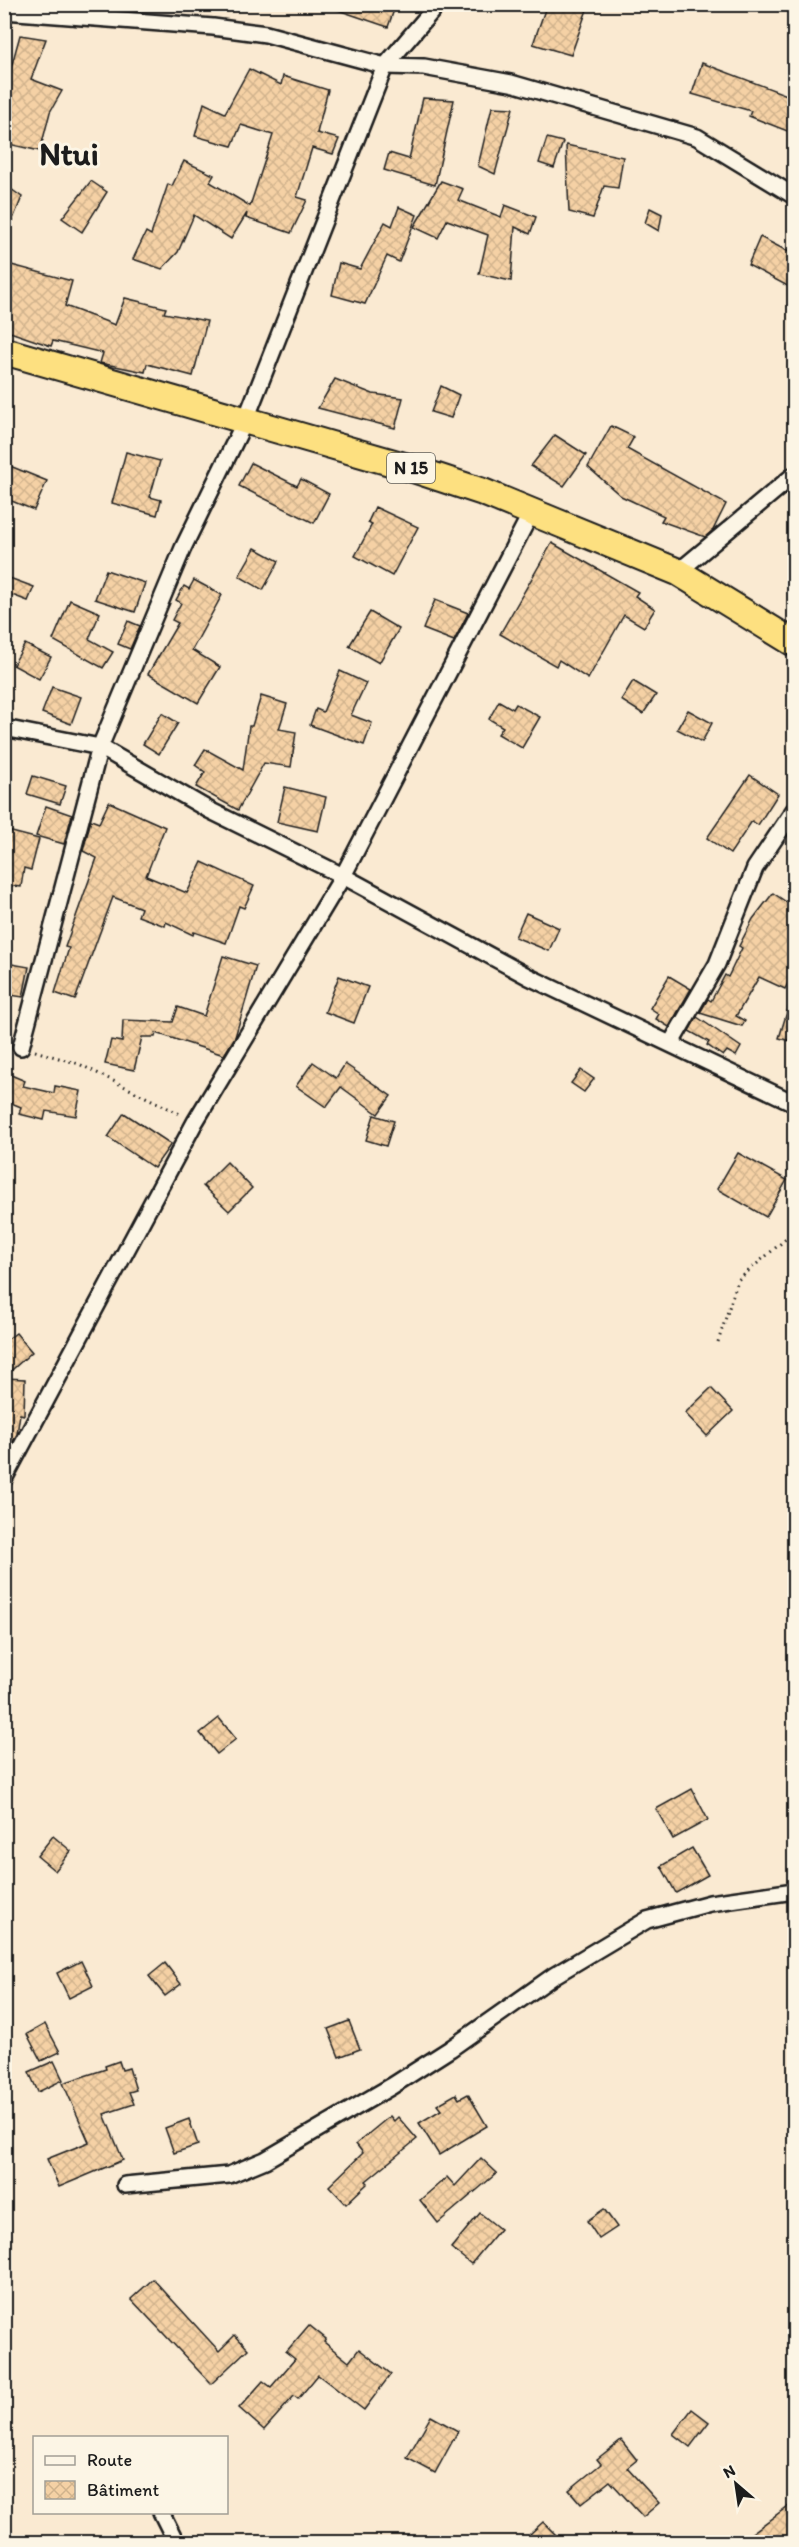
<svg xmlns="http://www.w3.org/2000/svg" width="799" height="2547" viewBox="0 0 799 2547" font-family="Itim,sans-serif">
	<defs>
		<pattern id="building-cross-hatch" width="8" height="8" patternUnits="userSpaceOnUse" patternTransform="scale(1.5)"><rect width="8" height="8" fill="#f5d1a5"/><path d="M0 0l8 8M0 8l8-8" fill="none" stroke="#d1b38d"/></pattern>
	</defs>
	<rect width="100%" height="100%" fill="#faead2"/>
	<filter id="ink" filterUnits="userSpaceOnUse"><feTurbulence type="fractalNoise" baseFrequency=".0167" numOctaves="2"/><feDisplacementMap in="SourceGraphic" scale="12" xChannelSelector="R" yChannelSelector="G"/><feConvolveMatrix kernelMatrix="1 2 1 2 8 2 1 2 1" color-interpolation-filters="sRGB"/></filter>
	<g filter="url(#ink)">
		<g fill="url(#building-cross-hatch)" stroke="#1c1c1c" stroke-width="1.5">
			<polygon points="329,4 396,4 388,27 329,7"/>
			<polygon points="547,4 589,4 571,55 533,44"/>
			<polygon points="20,35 46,39 31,79 62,91 50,112 40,151 4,143 4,73 9,75"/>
			<polygon points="702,63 795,98 795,134 749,116 751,111 692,94"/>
			<polygon points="249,69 281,85 283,76 328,90 317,133 339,139 333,154 312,148 297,197 307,200 291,233 246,218 247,213 231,239 194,215 178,252 162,269 133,259 146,232 151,235 168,184 172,186 184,161 214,175 210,182 250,206 273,135 241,125 232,146 195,136 204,103 225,113"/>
			<polygon points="423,98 454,100 435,185 384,170 389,153 409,159"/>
			<polygon points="492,107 513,108 495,174 478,166"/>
			<polygon points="547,138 563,142 554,168 539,163"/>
			<polygon points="566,145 623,157 618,188 604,186 593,218 569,212"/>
			<polygon points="91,181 107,192 82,232 62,218"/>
			<polygon points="441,181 463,189 458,200 501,217 505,205 536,217 530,234 515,227 511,281 479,274 488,235 447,220 438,238 414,227"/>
			<polygon points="4,184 22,197 5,239 4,239"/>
			<polygon points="399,207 417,215 399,262 387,256 365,304 332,295 339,263 360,269 385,222 392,226"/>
			<polygon points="650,208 662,214 659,231 645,223"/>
			<polygon points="760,237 795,255 795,290 748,265"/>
			<polygon points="4,263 72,281 65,306 115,325 125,298 166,308 164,313 207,321 193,376 147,364 145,372 100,363 103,353 53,341 51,346 4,330"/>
			<polygon points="335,379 373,394 403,398 395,428 318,408"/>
			<polygon points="441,386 459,395 451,418 431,412"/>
			<polygon points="611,426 634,437 627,449 726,504 713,530 705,537 661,521 664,516 621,496 588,467"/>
			<polygon points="555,435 586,455 564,486 531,466"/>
			<polygon points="126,452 160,461 150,497 161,500 157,515 112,503"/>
			<polygon points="251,463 297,486 301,479 329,494 314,523 239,486"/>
			<polygon points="10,466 47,481 34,510 4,498 4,480"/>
			<polygon points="375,507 418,527 392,576 355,556 372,524 368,522"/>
			<polygon points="552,543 638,592 635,596 655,609 644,627 624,615 588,679 559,660 556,666 500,634"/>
			<polygon points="255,548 279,561 263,590 239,576"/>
			<polygon points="106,570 145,583 135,612 95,599"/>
			<polygon points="4,576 34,587 28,601 4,592"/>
			<polygon points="194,580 222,595 192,650 220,667 198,703 148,674 178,623 172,620 181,603 176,600 184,586 189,589"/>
			<polygon points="70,600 100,613 89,639 113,652 103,668 53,640"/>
			<polygon points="435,600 468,613 454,641 423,629"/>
			<polygon points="370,612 399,629 379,663 349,646"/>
			<polygon points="128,621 140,626 130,649 118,644"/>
			<polygon points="25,644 51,657 39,679 13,665"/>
			<polygon points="340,671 366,683 351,715 372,723 364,745 310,725 316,709 323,712"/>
			<polygon points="633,681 656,695 643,714 621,700"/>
			<polygon points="52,687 81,697 71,724 42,713"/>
			<polygon points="261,696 287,704 279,729 296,732 291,767 264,763 238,810 196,787 205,772 195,765 205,749 243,770 249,726 252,726"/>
			<polygon points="499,701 513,709 516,704 540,717 522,748 498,734 503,727 489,719"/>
			<polygon points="688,710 712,723 702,742 677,729"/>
			<polygon points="162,713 178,723 159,754 143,744"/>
			<polygon points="750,775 778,794 758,825 752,821 730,854 707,838"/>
			<polygon points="33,776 66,786 60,804 27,794"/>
			<polygon points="285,787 326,797 318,831 277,822"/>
			<polygon points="109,802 165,827 146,876 187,893 202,862 254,886 244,908 239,906 226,943 194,932 193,935 166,922 165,926 138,916 141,908 113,897 75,1000 55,993 69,948 65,947 97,858 83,851 91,820 99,823"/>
			<polygon points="46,806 72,815 64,844 36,836"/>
			<polygon points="8,831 39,839 31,870 24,868 21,887 4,885 4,844"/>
			<polygon points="773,893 795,908 795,969 785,989 759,977 736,1016 745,1021 742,1026 700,1013 708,999 711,1001 725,975 728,977 742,948 739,946 753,919"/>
			<polygon points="526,913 559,928 549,951 515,937"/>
			<polygon points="223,956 256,966 235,1037 224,1055 156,1033 155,1037 142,1037 134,1070 105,1064 111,1040 122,1042 123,1020 173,1022 178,1007 204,1016"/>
			<polygon points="6,963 29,967 23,997 4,994"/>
			<polygon points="339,976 368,987 354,1023 325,1012"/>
			<polygon points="669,976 691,989 669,1027 656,1019 659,1014 650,1008"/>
			<polygon points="791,999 795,1000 795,1042 779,1038"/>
			<polygon points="697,1017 741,1047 736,1056 727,1051 723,1056 707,1045 709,1042 689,1031"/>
			<polygon points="313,1062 336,1078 345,1064 391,1096 378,1114 341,1087 326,1107 296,1086"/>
			<polygon points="581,1070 594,1079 584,1092 571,1083"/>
			<polygon points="4,1072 25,1081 23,1086 54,1093 55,1086 81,1091 76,1116 46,1111 44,1120 19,1114 21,1107 4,1100"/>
			<polygon points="124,1113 171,1144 154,1168 108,1137"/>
			<polygon points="374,1115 394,1121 386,1146 366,1140"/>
			<polygon points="738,1153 787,1180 766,1217 717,1189"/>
			<polygon points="227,1162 252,1188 229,1211 203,1186"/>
			<polygon points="16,1333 32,1352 5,1376 4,1342"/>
			<polygon points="5,1378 25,1379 24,1415 20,1414 17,1434 4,1457"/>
			<polygon points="711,1388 733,1411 707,1436 685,1413"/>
			<polygon points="219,1718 236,1739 217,1754 200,1733"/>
			<polygon points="692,1789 708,1820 673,1839 656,1809"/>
			<polygon points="53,1836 71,1851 55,1871 37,1856"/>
			<polygon points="692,1848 708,1875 676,1893 661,1866"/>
			<polygon points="81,1961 93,1986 69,1998 57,1973"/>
			<polygon points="165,1963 181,1984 165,1996 149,1976"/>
			<polygon points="349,2021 360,2049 339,2057 328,2029"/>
			<polygon points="45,2024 60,2052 41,2061 27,2034"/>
			<polygon points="54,2061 63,2080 38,2092 29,2072"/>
			<polygon points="119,2061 122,2070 129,2068 136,2090 129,2092 134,2104 104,2114 123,2160 59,2187 47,2159 89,2142 63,2083 106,2069 105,2066"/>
			<polygon points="456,2094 459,2099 468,2094 487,2126 439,2155 419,2123 441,2110 437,2105"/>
			<polygon points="390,2116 394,2121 398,2117 417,2139 366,2181 368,2183 346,2204 329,2186 363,2153 356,2144"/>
			<polygon points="189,2119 198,2145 174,2153 165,2128"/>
			<polygon points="481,2158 497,2173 438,2223 420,2200 447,2177 455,2186"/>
			<polygon points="604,2209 617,2227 599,2239 587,2221"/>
			<polygon points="480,2213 500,2229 471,2264 451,2248"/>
			<polygon points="153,2279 219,2351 235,2335 248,2349 211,2384 131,2299"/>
			<polygon points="309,2325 326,2339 324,2342 349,2362 359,2349 391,2374 364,2410 318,2375 298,2399 294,2396 264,2430 239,2408 263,2381 271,2387 295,2359 286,2352"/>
			<polygon points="692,2409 709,2422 690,2447 673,2434"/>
			<polygon points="431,2416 458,2431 435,2473 407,2458"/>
			<polygon points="621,2440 637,2460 627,2468 659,2503 643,2517 610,2481 581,2504 569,2490 601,2464 597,2459"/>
			<polygon points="795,2501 795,2535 784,2542 759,2542 752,2533"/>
			<polygon points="543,2522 563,2542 538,2542 530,2534"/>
		</g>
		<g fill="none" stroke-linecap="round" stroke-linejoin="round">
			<g stroke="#1c1c1c" stroke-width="20">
				<g id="minor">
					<polyline points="4,11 213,27 266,34 385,66 424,67 511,83 697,137 794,196"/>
					<polyline points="678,572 794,475"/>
					<polyline points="4,728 100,747 209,810 343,876 529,977 794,1103"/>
					<polyline points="671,1043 717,964 755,868 794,810"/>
					<polyline points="21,1047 100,747 183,548 246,419 385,66 438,4"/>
					<polyline points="4,1479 195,1122 343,876 531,513"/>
					<polyline points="125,2185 229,2175 265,2160 392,2086 450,2049 555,1975 647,1920 710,1903 794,1891"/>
					<polyline points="161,2512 176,2542"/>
				</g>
			</g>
			<g stroke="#1c1c1c" stroke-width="30">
				<polyline id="trunk" points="4,351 404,466 483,492 678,572 794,643"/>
			</g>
			<g stroke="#1c1c1c" stroke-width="3" stroke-dasharray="1.5 4.5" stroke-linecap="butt">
				<polyline points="35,1051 79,1064 180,1114"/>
				<polyline points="718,1342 738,1280 794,1232"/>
			</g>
			<use href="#minor" stroke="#fcf5e5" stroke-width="15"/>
			<use href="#trunk" stroke="#fde080" stroke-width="26"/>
		</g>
	</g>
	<g text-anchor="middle" stroke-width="6" stroke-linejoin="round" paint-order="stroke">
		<rect fill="#fcf5e5" stroke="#5f5d58" stroke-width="1.5" x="387" y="453" width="48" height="30" rx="4.5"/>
		<g font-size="18" font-weight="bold" fill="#1c1c1c">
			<text x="411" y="474">N 15</text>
		</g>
		<g font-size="32" font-weight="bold" fill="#1c1c1c" stroke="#fcf5e5">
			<text x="69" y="165">Ntui</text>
		</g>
	</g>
	<rect width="799" height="2547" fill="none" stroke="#fcf5e5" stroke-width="24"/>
	<rect x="12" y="12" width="775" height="2523" fill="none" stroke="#1c1c1c" stroke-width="2" filter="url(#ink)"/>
	<rect x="33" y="2436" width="195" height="78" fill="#fcf5e5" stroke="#a29e95" stroke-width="1.5"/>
	<rect x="45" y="2456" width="30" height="9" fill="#fcf5e5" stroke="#a29e95" stroke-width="1.5"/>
	<text x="87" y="2466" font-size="18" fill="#1c1c1c">Route</text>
	<rect x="45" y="2481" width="30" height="18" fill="url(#building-cross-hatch)" stroke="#a29e95" stroke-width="1.5"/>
	<text x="87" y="2496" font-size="18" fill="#1c1c1c">Bâtiment</text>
	<g transform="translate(736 2484) rotate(331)" stroke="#fcf5e5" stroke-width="4.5" paint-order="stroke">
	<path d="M0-4.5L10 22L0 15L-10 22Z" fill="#1c1c1c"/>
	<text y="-9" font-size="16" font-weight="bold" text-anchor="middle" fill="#1c1c1c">N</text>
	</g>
</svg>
